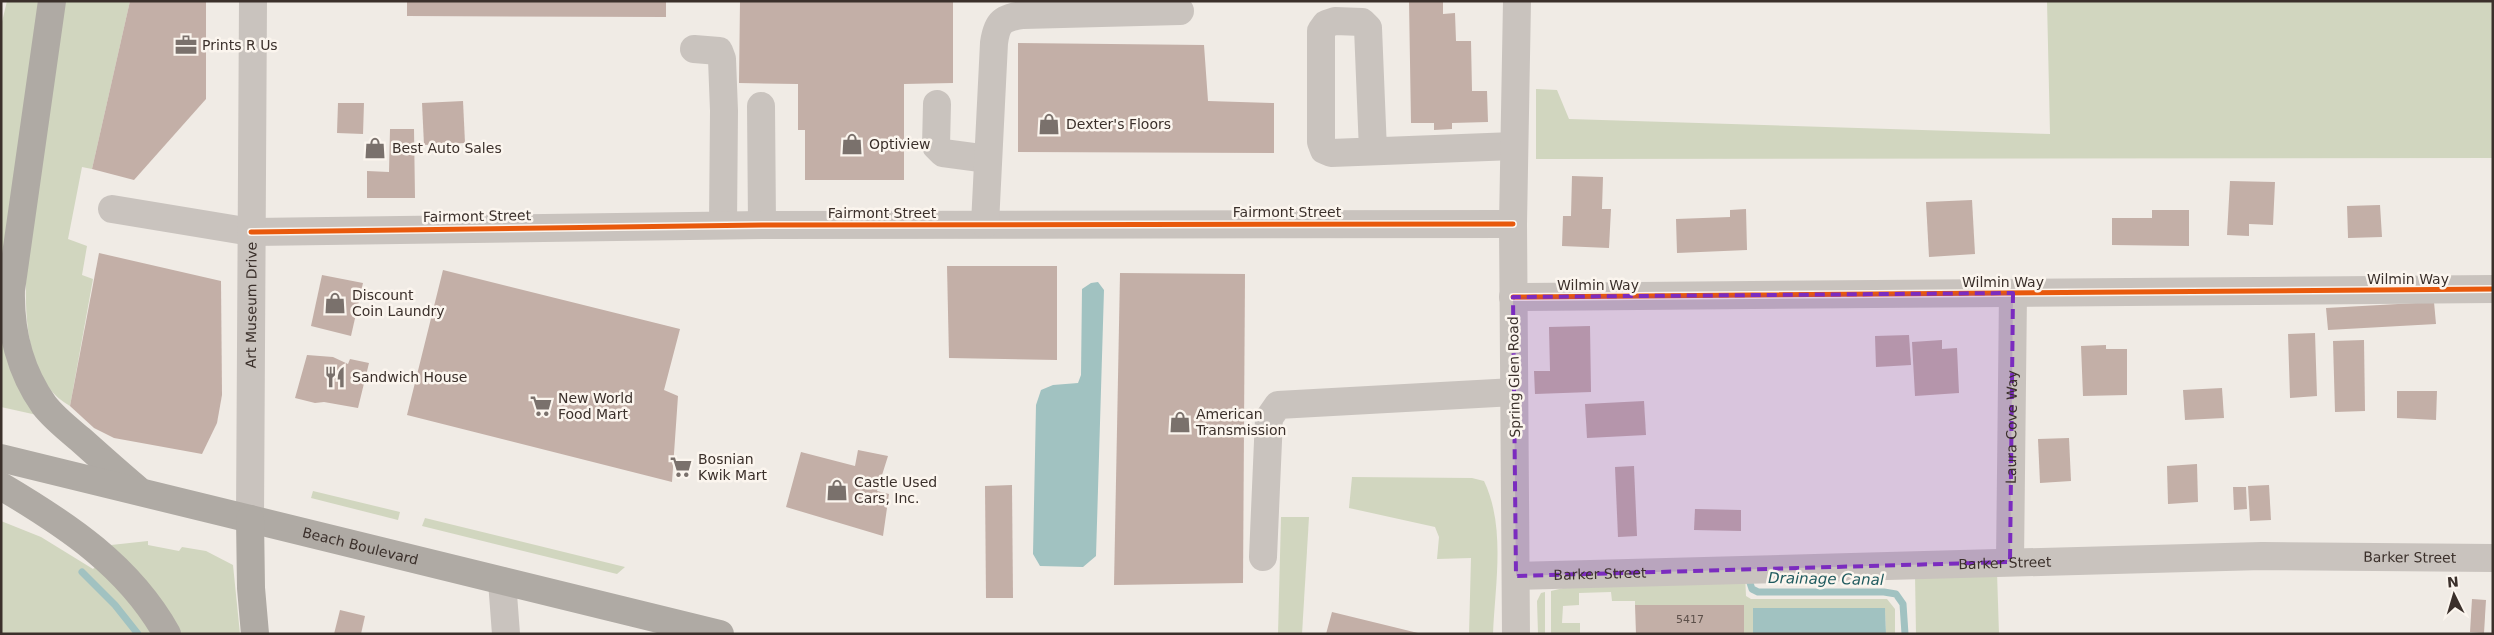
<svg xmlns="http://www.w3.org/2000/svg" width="2494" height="635" viewBox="0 0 2494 635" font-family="'DejaVu Sans',sans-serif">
	<rect width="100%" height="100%" fill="#f0ebe5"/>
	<g fill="#d1d6bf">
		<polygon points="7,1 42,1 1,274 1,26"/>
		<path d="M61,1H130L92,169L82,167L68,239L87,246L82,275L93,279L70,406C0,367 32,221 41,156C47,104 54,53 61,1Z"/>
		<polygon points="2047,1 2493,1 2493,158 1536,159 1536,89 1557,90 1569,119 2050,134"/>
		<polygon points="1,329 37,415 1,407"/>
		<path d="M1352,477L1472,478L1484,481C1506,527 1495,585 1493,634H1469L1471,558L1437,559L1439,537L1435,527L1349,508Z"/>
		<polygon points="313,491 400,512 398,520 311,498"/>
		<polygon points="1281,517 1309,517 1302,634 1278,634"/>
		<polygon points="425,518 625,567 617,574 422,526"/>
		<polygon points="1,521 41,537 93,569 97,565 125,594 152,634 1,634"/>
		<polygon points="148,541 148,545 179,551 182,547 206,551 233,565 240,634 180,634 111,545"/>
		<polygon points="1997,572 1999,634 1916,634 1915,575"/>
		<polygon points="1745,574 1746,596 1751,599 1887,599 1895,609 1895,634 1886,634 1885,609 1753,608 1753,634 1744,634 1744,605 1635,605 1635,601 1612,601 1611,592 1579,593 1579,605 1563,606 1562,623 1580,623 1580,634 1551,634 1551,591 1588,582"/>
		<polygon points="1545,592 1545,634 1538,634 1537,601 1541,593"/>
	</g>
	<g fill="#a1c2c1">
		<polygon points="1098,282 1104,290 1096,556 1083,567 1040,566 1033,554 1036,405 1041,390 1053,385 1078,383 1081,375 1082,289 1091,283"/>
		<polygon points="1753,608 1885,608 1886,634 1753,634"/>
	</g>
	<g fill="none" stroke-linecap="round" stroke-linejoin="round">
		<g stroke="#a1c2c1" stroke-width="7">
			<polyline points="82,572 115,605 138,634"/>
			<polyline points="1749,580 1752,589 1758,592 1884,592 1896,594 1903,604 1905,634"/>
		</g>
	</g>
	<g fill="#c3afa7">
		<polygon points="130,1 206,1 206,99 134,180 92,169"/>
		<polygon points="407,1 666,1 666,17 407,16"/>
		<polygon points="740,1 953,1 953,83 904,84 904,180 805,180 805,130 798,130 798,84 739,83"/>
		<polygon points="1409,1 1443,1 1443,14 1455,13 1456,41 1471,41 1472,91 1487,91 1488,122 1452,123 1452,129 1434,130 1434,123 1411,123"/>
		<polygon points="1018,43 1204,45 1208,101 1274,103 1274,153 1018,152"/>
		<polygon points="463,101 465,143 424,145 422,103"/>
		<polygon points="338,103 364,103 363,134 337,133"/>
		<polygon points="390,129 414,129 415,198 367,198 367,171 389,172"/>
		<polygon points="1572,176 1603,177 1602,209 1611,209 1609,248 1562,246 1563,216 1571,216"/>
		<polygon points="2230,181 2275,182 2273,225 2249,224 2249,236 2227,235"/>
		<polygon points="1972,200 1975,254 1929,257 1926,202"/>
		<polygon points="2380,205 2382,237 2348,238 2347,206"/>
		<polygon points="1746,209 1747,250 1677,253 1676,219 1730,217 1730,210"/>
		<polygon points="2152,210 2189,210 2189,246 2112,245 2112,218 2152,218"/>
		<polygon points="99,253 221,281 222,395 217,423 202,454 114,438 94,428 70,406"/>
		<polygon points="947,266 1057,266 1057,360 949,358"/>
		<polygon points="443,270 680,329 664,390 678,396 672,482 407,415"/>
		<polygon points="1120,273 1245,274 1243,583 1114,585"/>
		<polygon points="322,275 363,283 351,336 311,326"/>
		<polygon points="2434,302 2436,324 2328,330 2326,308"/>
		<polygon points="1590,326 1591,392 1535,394 1534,371 1550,371 1549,327"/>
		<polygon points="2315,333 2317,396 2290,398 2288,334"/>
		<polygon points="1909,335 1911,365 1876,367 1875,336"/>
		<polygon points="1942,340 1942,349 1957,348 1959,393 1915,396 1912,342"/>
		<polygon points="2364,340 2365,411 2335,412 2333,341"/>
		<polygon points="2106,345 2106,349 2127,349 2127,395 2083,396 2081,346"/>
		<polygon points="307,355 333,357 348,364 350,359 369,363 358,408 324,402 315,403 295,398"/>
		<polygon points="2222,388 2224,418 2185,420 2183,390"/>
		<polygon points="2397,391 2437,391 2436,420 2397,418"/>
		<polygon points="1644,401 1646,435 1587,438 1585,404"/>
		<polygon points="2069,438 2071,481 2040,483 2038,439"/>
		<polygon points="858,450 888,456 877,491 889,494 883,536 786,507 801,452 855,466"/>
		<polygon points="2197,464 2198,502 2168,504 2167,466"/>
		<polygon points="1634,466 1637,536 1618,537 1615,467"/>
		<polygon points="1012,485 1013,598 986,598 985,486"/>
		<polygon points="2269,485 2271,520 2250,521 2248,486"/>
		<polygon points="2233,487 2246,487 2247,509 2234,510"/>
		<polygon points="1695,509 1741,510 1741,531 1694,530"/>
		<polygon points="2472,599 2486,600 2484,633 2470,632"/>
		<polygon points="1635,605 1744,605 1744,634 1636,634"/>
		<polygon points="340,610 365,616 361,634 334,634"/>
		<polygon points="1332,612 1418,633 1418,634 1326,634"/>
	</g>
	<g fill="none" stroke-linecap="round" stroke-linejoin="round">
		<g stroke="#c9c3be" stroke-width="28">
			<polyline points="694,49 719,51 722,59 724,111 723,225"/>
			<polyline points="937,104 936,146 943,153 988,159"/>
			<polyline points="761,106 762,225"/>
			<polyline points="1373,151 1368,28 1362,22 1335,21 1326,24 1321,31 1321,142 1324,150 1331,153 1514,146"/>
			<polyline points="112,209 251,232 762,225 1513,224"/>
			<path d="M985,224L994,43C997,21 1003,18 1023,15L1180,11"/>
			<polyline points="1513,297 2493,289"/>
			<path id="s1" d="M250,519L253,1"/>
			<polyline points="1263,557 1269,418 1278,405 1514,392"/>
			<path id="s2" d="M2010,562L2013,293"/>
			<path id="s3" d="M1516,576L2262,556L2493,558"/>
			<polyline points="502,581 506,634"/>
			<polyline points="1516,634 1513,224 1517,1"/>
		</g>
		<g stroke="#afaaa4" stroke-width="28">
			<path d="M52,1L11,290C10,330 20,371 44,405C54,418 68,429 80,439C99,456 118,473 137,489"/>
			<path id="s4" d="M1,458L720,634"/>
			<path d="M1,486C67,525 129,566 167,634"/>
			<polyline points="250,519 251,588 255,634"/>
		</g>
		<g stroke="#fbf5ee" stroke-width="8">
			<g id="cycleway">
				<polyline points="251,232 762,225 1513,224"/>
				<polyline points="1513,297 2493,289"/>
			</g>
		</g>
		<use href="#cycleway" stroke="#e8590c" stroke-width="5"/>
	</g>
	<path fill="#7b2cbf" fill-opacity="0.2" stroke="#7b2cbf" stroke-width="4" stroke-dasharray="10 6" stroke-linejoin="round" d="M2013,293L2010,562L1516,576L1513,297Z"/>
	<defs>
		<g id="office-bare" transform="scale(1.725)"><path d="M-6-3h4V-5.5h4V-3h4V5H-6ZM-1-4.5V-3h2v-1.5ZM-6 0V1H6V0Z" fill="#7a716c" stroke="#fbf5ee" stroke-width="2.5" paint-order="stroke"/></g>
		<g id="shop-bare" transform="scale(1.725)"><path d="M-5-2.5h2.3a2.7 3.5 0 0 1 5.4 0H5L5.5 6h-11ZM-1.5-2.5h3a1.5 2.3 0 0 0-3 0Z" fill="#7a716c" stroke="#fbf5ee" stroke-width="2.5" paint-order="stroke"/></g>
		<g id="restaurant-bare" transform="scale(1.725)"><path d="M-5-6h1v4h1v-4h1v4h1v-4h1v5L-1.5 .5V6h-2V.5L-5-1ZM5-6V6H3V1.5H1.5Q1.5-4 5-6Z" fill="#7a716c" stroke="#fbf5ee" stroke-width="2.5" paint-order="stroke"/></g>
		<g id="supermarket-bare" transform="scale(1.725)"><path d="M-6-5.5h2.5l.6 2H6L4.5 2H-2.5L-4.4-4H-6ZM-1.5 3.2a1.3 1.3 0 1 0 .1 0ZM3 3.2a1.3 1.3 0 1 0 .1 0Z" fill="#7a716c" stroke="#fbf5ee" stroke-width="2.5" paint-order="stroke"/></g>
	</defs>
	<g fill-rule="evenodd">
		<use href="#office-bare" x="186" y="45"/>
		<use href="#shop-bare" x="1049" y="124"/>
		<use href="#shop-bare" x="852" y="144"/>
		<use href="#shop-bare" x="375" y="148"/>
		<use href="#shop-bare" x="335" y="303"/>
		<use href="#restaurant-bare" x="335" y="377"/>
		<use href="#supermarket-bare" x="541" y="406"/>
		<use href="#shop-bare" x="1180" y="422"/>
		<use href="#supermarket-bare" x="681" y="467"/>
		<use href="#shop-bare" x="837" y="490"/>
	</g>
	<g text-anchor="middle" stroke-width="5" stroke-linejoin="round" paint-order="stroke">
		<g font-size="11" fill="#5d504a">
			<text x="1690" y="623">5417</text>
		</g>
		<g font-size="14" fill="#3b302b" stroke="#fbf5ee" text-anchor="start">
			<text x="202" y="50">Prints R Us</text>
			<text x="1066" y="129">Dexter's Floors</text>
			<text x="869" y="149">Optiview</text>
			<text x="392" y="153">Best Auto Sales</text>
			<text x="352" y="300">Discount<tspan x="352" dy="16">Coin Laundry</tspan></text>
			<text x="352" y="382">Sandwich House</text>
			<text x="558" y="403">New World<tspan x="558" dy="16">Food Mart</tspan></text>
			<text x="1196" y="419">American<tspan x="1196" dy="16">Transmission</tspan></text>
			<text x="698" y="464">Bosnian<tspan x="698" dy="16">Kwik Mart</tspan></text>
			<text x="854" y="487">Castle Used<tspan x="854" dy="16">Cars, Inc.</tspan></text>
		</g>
		<g font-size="14" fill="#3b302b" stroke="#fbf5ee">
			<text x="1287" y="217">Fairmont Street</text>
			<text x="882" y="218">Fairmont Street</text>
			<text transform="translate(477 216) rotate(-1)" y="5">Fairmont Street</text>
			<text x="2408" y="284">Wilmin Way</text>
			<text x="2003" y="287">Wilmin Way</text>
			<text x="1598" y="290">Wilmin Way</text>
			<text dy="5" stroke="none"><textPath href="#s1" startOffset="214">Art Museum Drive</textPath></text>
			<text transform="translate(1514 377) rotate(-91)" y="5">Spring Glen Road</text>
			<text dy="5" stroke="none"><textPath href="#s2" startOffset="135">Laura Cove Way</textPath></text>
			<text dy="5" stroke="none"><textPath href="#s4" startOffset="370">Beach Boulevard</textPath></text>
			<text dy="5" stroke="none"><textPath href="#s3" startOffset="894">Barker Street</textPath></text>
			<text dy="5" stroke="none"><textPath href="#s3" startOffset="489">Barker Street</textPath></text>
			<text dy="5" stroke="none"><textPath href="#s3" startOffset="84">Barker Street</textPath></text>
		</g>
		<g font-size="15" font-style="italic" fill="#1f5a5e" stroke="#fbf5ee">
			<text transform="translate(1826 579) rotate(1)" y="5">Drainage Canal</text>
		</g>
	</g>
	<rect width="2494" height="635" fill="none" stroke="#3b302b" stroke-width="5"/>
	<g transform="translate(2454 595) rotate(355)" stroke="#fbf5ee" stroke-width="4" paint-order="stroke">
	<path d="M0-4L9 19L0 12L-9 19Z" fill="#3b302b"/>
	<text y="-8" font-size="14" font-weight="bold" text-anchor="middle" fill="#3b302b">N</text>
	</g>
</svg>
